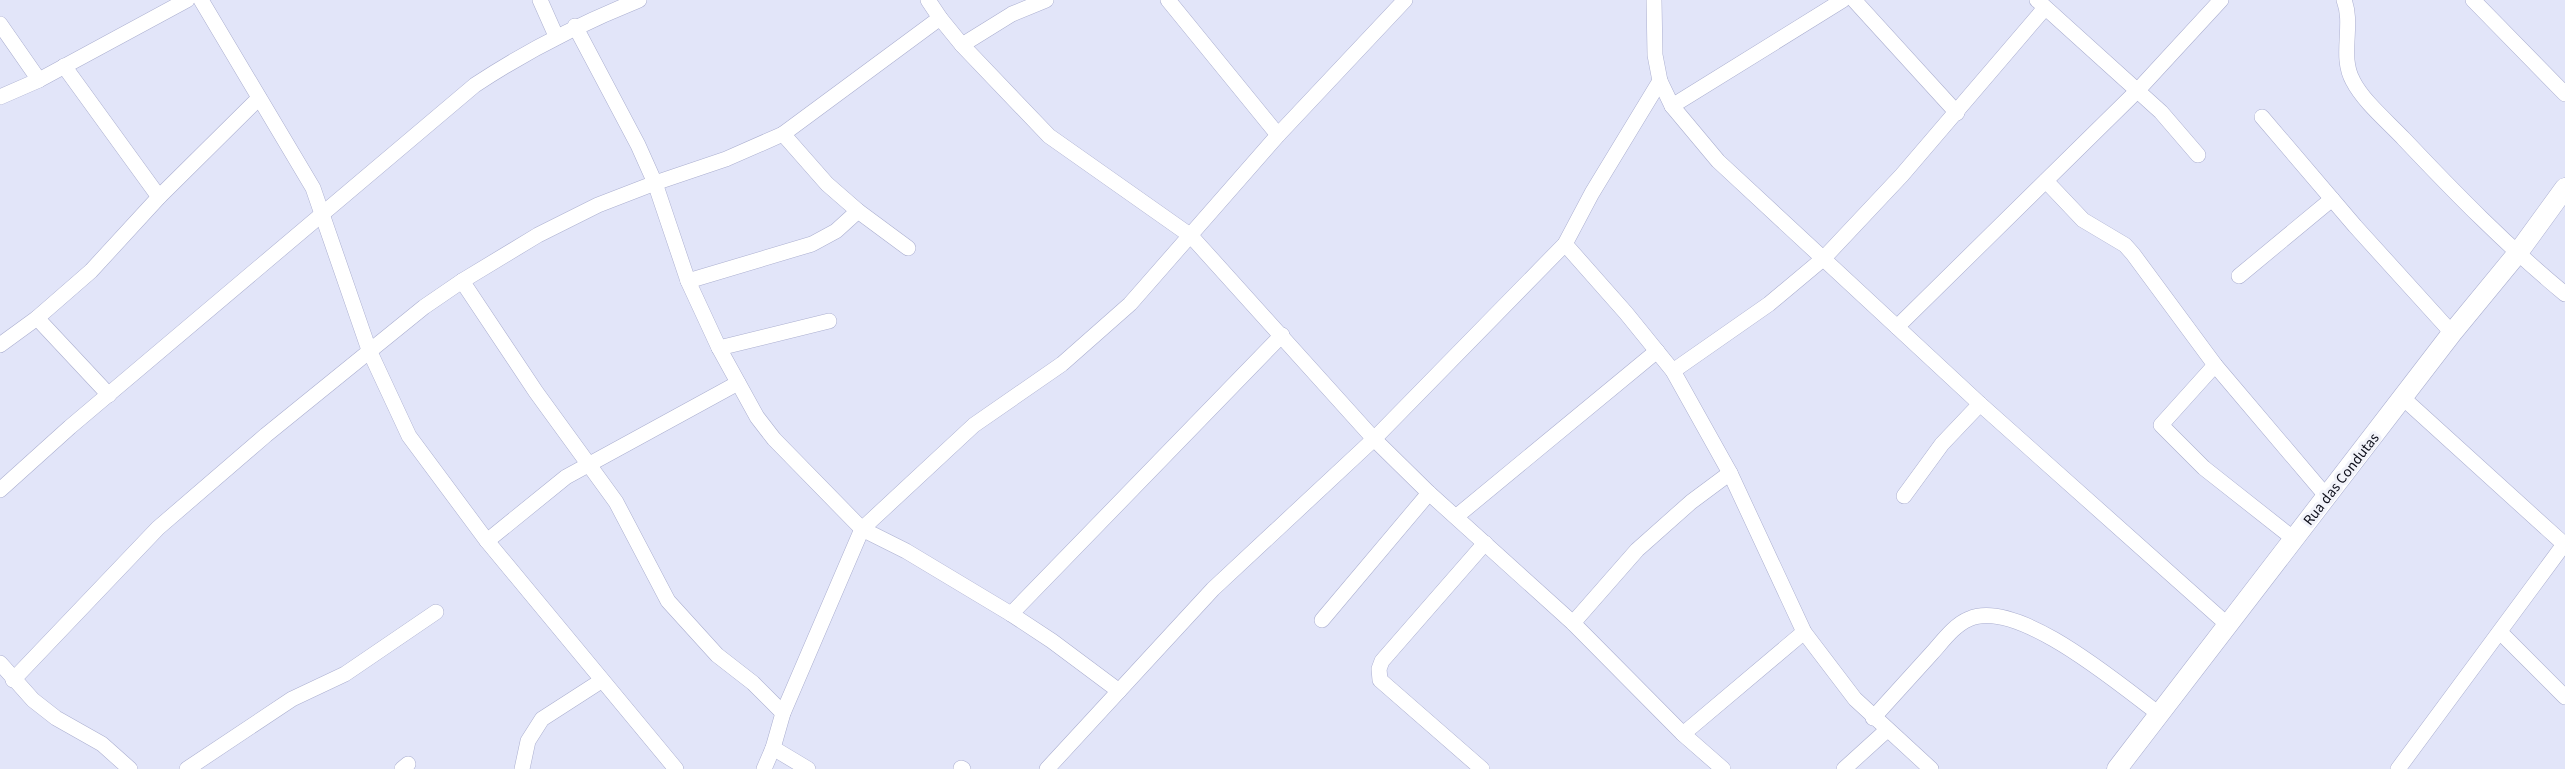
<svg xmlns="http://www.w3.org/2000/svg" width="2565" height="769" viewBox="0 0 2565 769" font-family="'Source Sans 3',sans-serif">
	<rect width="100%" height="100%" fill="#e2e5f9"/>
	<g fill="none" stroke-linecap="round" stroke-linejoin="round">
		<g stroke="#abafd0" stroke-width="16">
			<g id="minor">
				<polyline points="201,0 313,188 369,350 409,436 487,541 676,769"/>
				<polyline points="540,0 556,36"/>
				<polyline points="928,0 940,18 962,45 1049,136 1191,236 1374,439 1429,493 1573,623 1683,734 1723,769"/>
				<polyline points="1168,0 1278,135"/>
				<polyline points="1854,0 1957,113"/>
				<polyline points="2037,0 2161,112 2198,155"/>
				<path d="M2344,0C2354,25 2339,56 2353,81C2363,101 2388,122 2404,139C2455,193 2507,246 2565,294"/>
				<polyline points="2473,0 2565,94"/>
				<polyline points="0,24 39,80"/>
				<polyline points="575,26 638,145 655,183 688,281 719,348 757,417 774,439 862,529 906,551 1011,614 1052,641 1119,691"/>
				<polyline points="962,45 1012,14 1046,0"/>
				<polyline points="64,66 159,197"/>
				<polyline points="1660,81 1672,106 1843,0"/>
				<polyline points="0,97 39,80 187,0"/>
				<polyline points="1672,106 1718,161 1980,404 2229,626"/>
				<polyline points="2262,117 2355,226 2452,333"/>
				<polyline points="783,134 827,184 858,211 908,248"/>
				<polyline points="2046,181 2083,220 2125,245 2133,254 2215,365 2327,497"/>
				<polyline points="1565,244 1626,313 1673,371 1730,473 1804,632 1855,699 1931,769"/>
				<polyline points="2239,276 2332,199"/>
				<polyline points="462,281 536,392 616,502 668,601 717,655 753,683 783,713"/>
				<polyline points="688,281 812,244 836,231 858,211"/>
				<polyline points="37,318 109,395"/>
				<polyline points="1897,327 2138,90 2221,0"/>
				<polyline points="0,345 37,318 91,271 159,197 259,98"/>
				<polyline points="719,348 829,321"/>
				<polyline points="2215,365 2161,425 2204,468 2294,539"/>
				<polyline points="1673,371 1769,304 1824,258 1902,175 2044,9"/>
				<polyline points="2403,398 2565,545"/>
				<path d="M0,490L70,427L475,85C528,50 579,24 639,0"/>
				<polyline points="1904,496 1942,444 1980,404"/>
				<polyline points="1457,516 1657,351"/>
				<polyline points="487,541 566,477 738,383"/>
				<polyline points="1011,614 1282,335"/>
				<polyline points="1322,620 1429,493"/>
				<polyline points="1573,623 1637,550 1691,502 1730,473"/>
				<polyline points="2500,632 2565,697"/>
				<polyline points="0,663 33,700 56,718 102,744 130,769"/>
				<polyline points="13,680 158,528 266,435 424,307 462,281 538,235 598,205 655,183 726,159 783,134 940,18"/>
				<path d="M1873,718C1893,696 1912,675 1932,653C1942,642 1954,625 1969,619C2017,597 2120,685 2159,714"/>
				<polyline points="1683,734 1804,632"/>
				<polyline points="773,748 808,769"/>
				<polyline points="961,768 963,769"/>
				<polyline points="187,769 292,699 345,674 436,612"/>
				<polyline points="402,769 408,764"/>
				<polyline points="522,769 528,741 542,719 601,681"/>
				<polyline points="764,769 773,748 783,713 862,529 974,425 1062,364 1130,304 1278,135 1405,0"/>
				<polyline points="1047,769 1213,589 1374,439 1565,244 1592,193 1660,81 1655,55 1654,0"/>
				<polyline points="1482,769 1380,680 1379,669 1382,661 1485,543"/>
				<polyline points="1844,769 1887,730"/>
				<polyline points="2398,769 2565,543"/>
			</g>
		</g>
		<g stroke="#abafd0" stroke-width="21">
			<polyline id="tertiary" points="2117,769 2452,333 2517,254 2565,188"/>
		</g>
		<use href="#minor" stroke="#fff" stroke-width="15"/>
		<use href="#tertiary" stroke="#fff" stroke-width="20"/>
	</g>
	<g text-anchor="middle" stroke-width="6" stroke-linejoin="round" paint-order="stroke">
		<g font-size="15" fill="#0e0f1b" stroke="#f2f3fa">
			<text transform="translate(2341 479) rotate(-52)" y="5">Rua das Condutas</text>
		</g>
	</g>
</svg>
